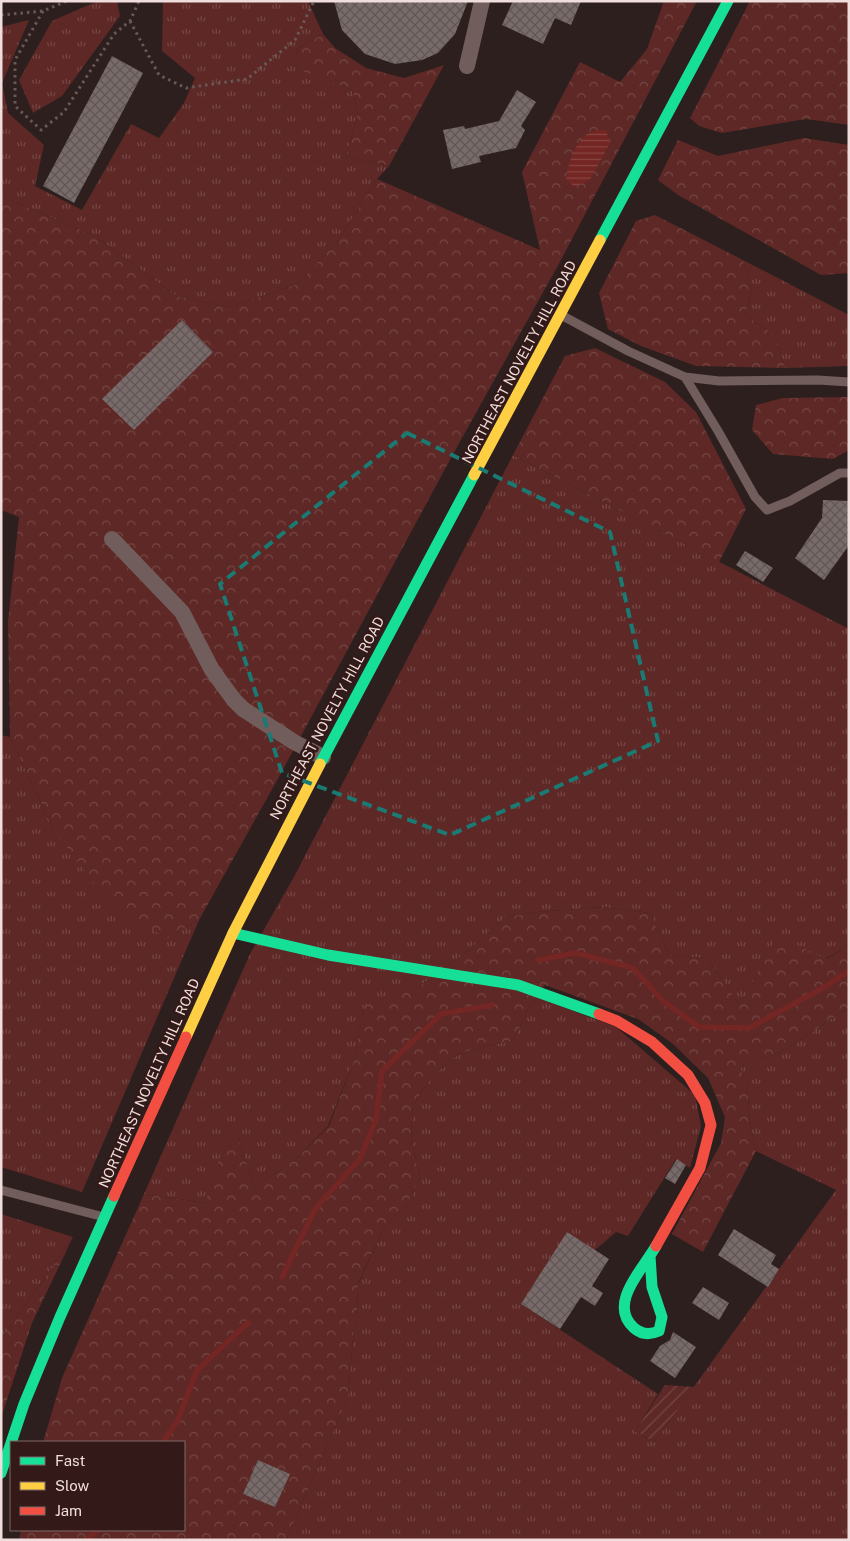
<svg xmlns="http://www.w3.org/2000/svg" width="850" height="1541" viewBox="0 0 850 1541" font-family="'Public Sans',sans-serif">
	<defs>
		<pattern id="grass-tufts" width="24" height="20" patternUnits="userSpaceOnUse" patternTransform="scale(1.25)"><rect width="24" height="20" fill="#5d2825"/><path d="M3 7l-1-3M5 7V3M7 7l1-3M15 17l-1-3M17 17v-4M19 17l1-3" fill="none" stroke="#754744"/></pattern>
		<pattern id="forest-crowns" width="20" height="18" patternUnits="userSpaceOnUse" patternTransform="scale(1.25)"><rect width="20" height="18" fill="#5d2825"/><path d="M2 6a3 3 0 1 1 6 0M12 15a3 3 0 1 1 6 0" fill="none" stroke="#754744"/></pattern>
		<pattern id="garden-furrows" width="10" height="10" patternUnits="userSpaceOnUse" patternTransform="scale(1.25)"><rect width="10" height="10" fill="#5d2825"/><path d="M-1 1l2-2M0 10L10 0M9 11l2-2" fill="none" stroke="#754744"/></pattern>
		<pattern id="water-rules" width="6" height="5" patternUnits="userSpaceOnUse" patternTransform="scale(1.25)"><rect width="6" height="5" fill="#732623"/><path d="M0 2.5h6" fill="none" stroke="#874542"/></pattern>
		<pattern id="building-cross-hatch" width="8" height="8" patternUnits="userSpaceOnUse" patternTransform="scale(1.25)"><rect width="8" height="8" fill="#786b6a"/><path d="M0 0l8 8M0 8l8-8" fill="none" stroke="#605756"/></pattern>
	</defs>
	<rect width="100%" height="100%" fill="#2d1f1e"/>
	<g fill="url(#grass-tufts)">
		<polygon points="101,1 117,1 120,16 62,96 33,113 19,80 52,21 93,3"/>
		<polygon points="163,1 308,1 323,34 296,50 299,69 352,90 358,112 346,156 389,166 377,179 339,239 298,284 229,307 176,296 95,236 1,196 1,27 29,20 2,83 8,113 44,145 35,186 82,210 131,124 159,138 184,103 195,78 162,51"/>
		<polygon points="743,260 849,315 849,366 785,368 775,335 745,315 752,290"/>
		<polygon points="513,455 849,629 849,946 740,1005 707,958 670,956 650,913 603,907 537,912 506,917 465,953 420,986 364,1007 354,1060 328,1126 295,1160 254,1187 239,1139 205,1203 144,1194 250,954 295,875"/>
		<polygon points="1,735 10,737 53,829 168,938 199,920 82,1192 1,1167"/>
		<path d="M536,997L616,1027L695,1095L701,1126L690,1168L676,1159L628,1236L616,1232L595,1250L521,1304L658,1394L635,1431L654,1442L836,1190L756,1151L750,1122L747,1083L740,1069L749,1059L765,1058L788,1048L849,1007V1540H286L348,1397L354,1327L357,1320L358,1284L385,1226L408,1203L420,1177C415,1157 409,1134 412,1112C415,1095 439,1068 453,1058C468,1048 496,1044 513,1041L530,1005Z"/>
		<polygon points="1,1214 73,1237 1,1340"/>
	</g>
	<g fill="url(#forest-crowns)">
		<polygon points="664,1 697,1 561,260 452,456 280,775 199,920 168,938 113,909 53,829 10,737 8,622 19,517 1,510 1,196 95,236 176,296 229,307 298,284 339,239 377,179 540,250 522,172 580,62 620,82 647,49"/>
		<polygon points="750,1 849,1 849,125 806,119 722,133 699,126 690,118"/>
		<polygon points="323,34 335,48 366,68 404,78 444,65 389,166 346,156 358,112 352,90 299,70 296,50"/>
		<polygon points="804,138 849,145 849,273 821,275 678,195 658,180 678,140 718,156"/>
		<polygon points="655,215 743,260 752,290 745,315 775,335 785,368 696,366 641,346 608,329 599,293 636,221"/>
		<polygon points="595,348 665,382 696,412 746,509 719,562 513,455 565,356"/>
		<polygon points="849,397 849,450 833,459 773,454 752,430 756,405 783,398"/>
		<path d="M603,907L650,913L670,956L707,958L740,1005L777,935L826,959L849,946V1007L788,1048L765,1058L749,1059L740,1069L747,1083L750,1122L756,1151L703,1252L672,1234L721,1143L725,1117L708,1078L673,1044L638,1019L545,985L530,1005L513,1041C496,1044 468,1048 453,1058C439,1068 415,1095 412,1112C409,1134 415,1157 420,1177L408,1203L385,1226L358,1283L357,1320L354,1327L348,1397L286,1540H19L21,1530H184V1442H43L62,1378L144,1194L205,1203L226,1138L239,1139L254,1187L295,1160L329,1126L354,1060L364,1006L420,986L465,953L506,917L537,912Z"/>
		<polygon points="73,1237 32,1323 1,1418 1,1340"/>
	</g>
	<polygon fill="url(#garden-furrows)" points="665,1385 694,1387 654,1442 635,1431"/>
	<path fill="url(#water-rules)" d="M606,130L610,143L590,180L575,187L566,180C568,163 576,136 594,131C598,130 603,130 606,130Z"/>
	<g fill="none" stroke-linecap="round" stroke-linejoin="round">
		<g stroke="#732623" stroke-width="5.5">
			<polyline points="538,960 576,953 633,968 662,1000 699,1027 749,1028 821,989 849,971"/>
			<polyline points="282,1277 315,1209 360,1159 376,1120 382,1071 441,1014 492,1005"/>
			<polyline points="163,1442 178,1420 197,1370 248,1323"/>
			<polyline points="87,1540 97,1530"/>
		</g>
	</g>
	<g fill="url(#building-cross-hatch)">
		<polygon points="334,1 468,1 455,34 438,53 422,60 395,64 365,54 342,30"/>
		<polygon points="513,1 581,1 571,25 555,18 543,44 502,25"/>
		<polygon points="112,56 143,73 74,203 43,186"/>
		<polygon points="517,90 536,102 521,126 525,130 516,148 479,156 481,162 452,169 443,130 464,126 465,129 499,121"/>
		<polygon points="182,320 213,352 134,430 102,399"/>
		<polygon points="823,500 849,501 849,545 824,580 795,558 822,518"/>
		<polygon points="745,551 773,568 763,582 736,565"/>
		<polygon points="677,1159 686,1165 675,1184 665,1178"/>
		<polygon points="734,1229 776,1255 771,1264 779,1269 768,1287 718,1255"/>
		<polygon points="567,1232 609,1259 592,1286 603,1293 595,1306 581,1297 560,1329 521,1304"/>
		<polygon points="703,1287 729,1303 719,1320 692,1303"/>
		<polygon points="673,1332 696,1347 675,1378 650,1361 660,1346 670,1340"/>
		<polygon points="258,1460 290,1474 275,1507 243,1494"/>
	</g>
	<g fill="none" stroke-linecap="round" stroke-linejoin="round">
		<g stroke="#685957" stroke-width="3" stroke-dasharray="2.5 4" stroke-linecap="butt">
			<polyline points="43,11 15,60 15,106 41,130 64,112 114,34 130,21 139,1"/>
			<polyline points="1,15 43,11 67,1"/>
			<polyline points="130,21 159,75 186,88 247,79 295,40 314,1"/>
		</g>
		<g stroke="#715d5b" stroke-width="9">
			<polyline points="561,315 628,351 685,377 719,381 818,380 849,382"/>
			<polyline points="685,377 718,431 755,497 767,510 790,501 840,473 849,473"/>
			<polyline points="1,1190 104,1217"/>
		</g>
		<g stroke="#715d5b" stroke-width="16">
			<polyline points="467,66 482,1"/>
			<polyline points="112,539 182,612 212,670 234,700 243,709 294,742 323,757"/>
		</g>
		<g stroke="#16e098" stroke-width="11">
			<polyline points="600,240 728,1"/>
			<polyline points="320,764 474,475"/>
			<polyline points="233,933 328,955 518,985 599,1014"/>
			<path d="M650,1256L652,1287L662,1317L659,1331C650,1335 642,1335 634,1328C607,1304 643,1269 656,1246"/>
			<polyline points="1,1473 24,1404 60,1317 114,1196"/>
		</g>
		<g stroke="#ffcf43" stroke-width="11">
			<polyline points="474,475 600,240"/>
			<polyline points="186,1037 233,933 320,764"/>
		</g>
		<g stroke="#f24e42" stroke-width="11">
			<polyline points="599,1014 617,1021 652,1042 688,1075 705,1103 711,1125 700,1168 656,1246"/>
			<polyline points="114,1196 186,1037"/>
		</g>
	</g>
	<path fill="none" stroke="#1a7b74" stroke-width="4" stroke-dasharray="10 6" stroke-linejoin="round" d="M407,433L610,532L658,741L450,835L282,773L220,584Z"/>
	<g text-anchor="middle" stroke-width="5" stroke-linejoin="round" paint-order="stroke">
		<g font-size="14" fill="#f0dedc" stroke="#331a18">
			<text transform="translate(519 362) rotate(-62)" y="5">NORTHEAST NOVELTY HILL ROAD</text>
			<text transform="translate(327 718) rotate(-62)" y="5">NORTHEAST NOVELTY HILL ROAD</text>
			<text transform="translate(149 1083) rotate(-66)" y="5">NORTHEAST NOVELTY HILL ROAD</text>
		</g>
	</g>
	<rect width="850" height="1541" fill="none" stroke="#f0dedc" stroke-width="5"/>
	<rect x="10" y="1441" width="175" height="90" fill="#331a18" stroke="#7f6866"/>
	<rect x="20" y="1457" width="25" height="8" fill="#16e098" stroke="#7f6866"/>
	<text x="55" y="1466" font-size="15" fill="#f0dedc">Fast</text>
	<rect x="20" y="1482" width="25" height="8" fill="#ffcf43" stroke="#7f6866"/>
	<text x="55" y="1491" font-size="15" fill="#f0dedc">Slow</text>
	<rect x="20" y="1507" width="25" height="8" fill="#f24e42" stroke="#7f6866"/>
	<text x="55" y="1516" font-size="15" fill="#f0dedc">Jam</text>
</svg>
